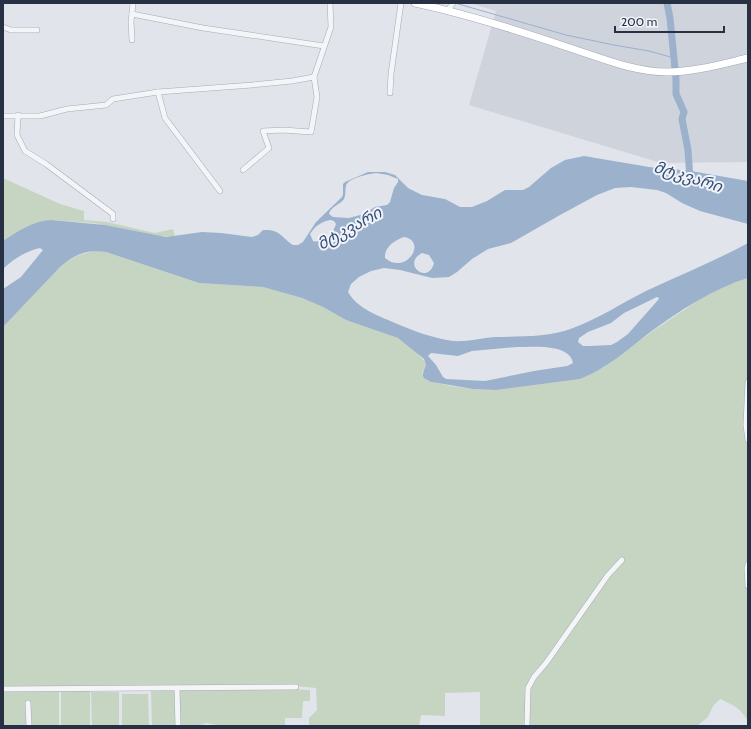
<svg xmlns="http://www.w3.org/2000/svg" width="751" height="729" viewBox="0 0 751 729" font-family="Cabin,'Noto Sans Georgian',sans-serif">
	<rect width="100%" height="100%" fill="#e1e4ea"/>
	<polygon fill="#cfd3dc" points="470,3 748,3 748,162 661,163 469,105 496,11"/>
	<g fill="#c6d5c2">
		<polygon points="3,178 60,204 84,211 84,220 107,222 155,233 173,229 175,237 159,236 115,227 93,223 51,220 25,228 3,241"/>
		<path d="M96,251L106,252L199,283L263,287L302,298L323,307L346,320L398,338L411,347L425,362L426,365L422,373L426,380L450,386L473,389L496,390L580,379L604,367L650,333L703,297L730,284L748,278V721C740,708 734,705 720,699L713,706L708,717L697,726H480V692L445,693V716L421,715L419,726H309V718L317,710L316,688L295,686L3,687V327L61,266C72,257 82,253 96,251Z"/>
		<polygon points="176,689 177,726 152,726 151,691"/>
		<polygon points="291,689 310,690 310,701 303,701 302,718 285,718 285,726 221,726 206,723 199,726 180,726 176,690"/>
		<rect x="61" y="690" width="29" height="36"/>
		<rect x="3" y="691" width="56" height="35"/>
		<polygon points="91,692 119,692 119,726 92,726"/>
		<polygon points="122,694 148,694 149,726 122,726"/>
	</g>
	<path fill="#9bb1cc" fill-rule="evenodd" d="M584,156L649,167L691,171L748,181V224L700,211L682,203L666,193L657,190L631,187L615,188L597,195L560,215L511,243L488,249L472,259L457,272L449,277L432,278L400,270L384,268L371,271L359,277L351,284L348,292C358,309 377,315 395,323C414,331 432,338 453,341C467,342 481,338 495,337C521,336 548,338 573,328C598,319 622,303 646,291C680,275 715,261 748,243V278C712,289 679,311 649,333C627,350 606,369 580,379L496,390L473,389L432,382C420,378 422,375 426,365L424,359L398,338L346,320L323,307L302,298L263,287L199,283L106,252C86,249 76,254 61,266L3,327V289L21,277L43,250L40,248C26,251 13,259 3,269V241C18,231 33,221 51,220L105,225L166,237L202,232L221,233L252,237L258,235L263,230C280,229 281,237 293,245H298L303,242L316,222L342,197L343,194V184L345,182L368,172H385L395,175L408,188L422,195L445,199L460,207H472L487,201L505,190H523L529,187L551,168L565,160ZM376,173L388,175L398,179V182L394,188L390,202L387,205L375,207L364,214L349,218L333,217L329,214C331,206 340,205 344,199C346,195 345,190 346,186C347,178 369,174 376,173ZM331,220L334,221L336,224C334,233 322,244 313,241L310,234C315,226 322,221 331,220ZM404,237C428,241 406,276 385,258C384,247 395,240 404,237ZM422,253L429,255L434,263C428,286 401,264 422,253ZM657,297L659,298L658,300L628,334L617,342L611,345L589,346H583L578,342L579,338L588,332L611,323L624,313ZM517,347C532,347 570,343 573,363L567,366L534,371L485,381L446,379L443,377L436,365L428,356L431,353L458,356L472,351Z"/>
	<g fill="none" stroke-linecap="round" stroke-linejoin="round">
		<polyline stroke="#9bb1cc" stroke-width="1" points="455,3 566,35 614,45 649,51 674,58"/>
		<polyline stroke="#9bb1cc" stroke-width="7" points="667,3 670,18 676,79 676,94 684,112 682,119 688,150 690,179"/>
		<g stroke="#a6abb5" stroke-width="6">
			<g id="minor">
				<polyline points="448,10 453,3"/>
				<polyline points="132,14 203,28 324,46"/>
				<polyline points="3,27 11,30 37,30"/>
				<polyline points="132,40 131,22 133,3"/>
				<polyline points="158,92 165,118 220,191"/>
				<polyline points="390,93 391,74 401,3"/>
				<polyline points="18,115 17,135 25,151 46,164 113,214 113,219"/>
				<polyline points="3,116 40,116 67,109 106,105 113,99 158,92 252,85 292,81 314,77"/>
				<polyline points="243,170 269,148 263,131 283,130 311,132 317,97 314,77 331,27 330,3"/>
				<polyline points="748,382 746,425 748,440"/>
				<polyline points="748,564 747,568 748,586"/>
				<polyline points="177,688 178,726"/>
				<polyline points="3,689 296,687"/>
				<polyline points="28,703 29,726"/>
				<polyline points="527,726 528,688 534,677 546,663 608,575 622,560"/>
			</g>
		</g>
		<g stroke="#a0a8b7" stroke-width="8">
			<path id="major" d="M415,3C467,14 517,30 567,47C599,57 633,72 667,72C694,72 722,64 748,58"/>
		</g>
		<use href="#minor" stroke="#f4f5f8" stroke-width="5"/>
		<use href="#major" stroke="#fff" stroke-width="7"/>
	</g>
	<g text-anchor="middle" stroke-width="4" stroke-linejoin="round" paint-order="stroke">
		<g font-size="16" font-style="italic" fill="#314f79" stroke="#f1f3f8">
			<text transform="translate(688 176) rotate(17)" y="6">მტკვარი</text>
			<text transform="translate(349 228) rotate(-29)" y="6">მტკვარი</text>
		</g>
	</g>
	<rect width="751" height="729" fill="none" stroke="#283143" stroke-width="8"/>
	<path d="M615 26v6h109v-6" fill="none" stroke="#283143" stroke-width="2"/>
	<text x="621" y="26" font-size="12" fill="#283143" stroke="#f1f3f8" stroke-width="3" paint-order="stroke">200 m</text>
</svg>
